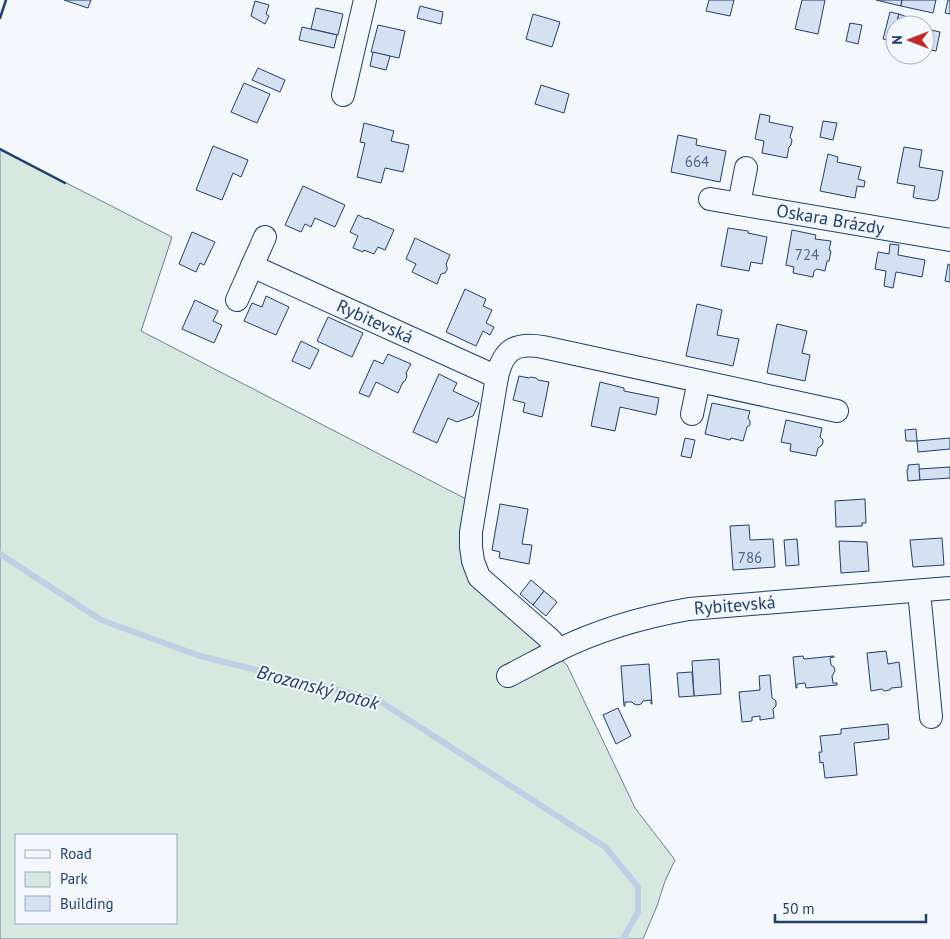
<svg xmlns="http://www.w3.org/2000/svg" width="950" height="939" viewBox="0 0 950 939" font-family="'PT Sans',sans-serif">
	<rect width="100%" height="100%" fill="#f4f7fb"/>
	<path fill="#d7e8df" stroke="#687fa3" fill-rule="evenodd" d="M0,149L172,237L141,331L470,501L472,580L567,665L635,808L675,860L665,881L657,906L643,939H0ZM16,835H176V923H16Z"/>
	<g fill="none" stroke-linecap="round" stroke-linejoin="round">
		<polyline stroke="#bed0e5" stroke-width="6" points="0,554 101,620 200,656 378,700 605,847 638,887 638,912 623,939"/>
	</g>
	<g fill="#d5e0f0" stroke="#1d3f73">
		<polygon points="64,0 91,0 88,8"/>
		<polygon points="709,0 734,0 730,16 706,11"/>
		<polygon points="802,0 825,0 818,34 795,29"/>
		<polygon points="876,0 902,0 901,6"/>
		<polygon points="902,0 936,0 933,13 901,6"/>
		<polygon points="948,0 950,0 950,14 945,13"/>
		<polygon points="255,1 269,5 266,14 269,16 265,24 251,16"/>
		<polygon points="420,6 443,12 441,24 417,18"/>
		<polygon points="316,8 343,14 338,35 311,29"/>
		<polygon points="890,12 899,14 896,25 895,25 895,30 892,41 883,39"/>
		<polygon points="533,14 560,22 552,47 526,39"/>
		<polygon points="899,14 907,17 905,25 896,25"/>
		<polygon points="850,23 862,25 858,44 846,41"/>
		<polygon points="378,25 405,31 399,58 371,52"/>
		<polygon points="302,27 337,35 334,48 299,40"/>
		<polygon points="931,30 940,32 936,51 926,49"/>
		<polygon points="373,52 390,56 386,70 370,66"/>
		<polygon points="258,68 285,80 280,92 252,80"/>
		<polygon points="244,83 270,94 257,123 231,112"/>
		<polygon points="541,85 569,94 564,113 535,104"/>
		<polygon points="760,114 770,116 769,122 793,127 790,137 792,140 791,145 789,147 787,158 762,153 764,141 755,139"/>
		<polygon points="823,121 837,123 833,140 820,137"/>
		<polygon points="364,123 394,131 391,141 409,145 403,172 385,168 381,183 357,177 365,143 360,142"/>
		<polygon points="678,135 697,139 696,145 726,151 720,182 671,172"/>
		<polygon points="213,146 248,160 241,177 233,173 222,200 196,190"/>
		<polygon points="904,147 922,150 919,167 943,171 938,199 934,201 915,198 913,197 915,186 897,183"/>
		<polygon points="828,154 838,157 837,162 861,167 858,179 865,181 864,187 857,186 855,198 820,191"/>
		<polygon points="303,186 345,205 335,227 315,218 311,227 305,224 301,232 285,225"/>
		<polygon points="358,215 366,219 367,218 394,230 385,250 378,247 374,254 364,250 363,252 353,248 358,236 350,232"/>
		<polygon points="728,228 748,231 748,233 767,237 762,264 751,262 749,271 721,266"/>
		<polygon points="792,230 816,235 815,239 831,241 829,250 831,251 829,261 827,261 825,271 817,269 814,271 813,277 793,273 794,267 786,265"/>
		<polygon points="192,232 215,242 204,265 200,263 196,272 179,264"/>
		<polygon points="415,238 450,255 446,264 447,267 447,270 445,273 441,274 437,284 412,272 416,264 406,259"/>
		<polygon points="890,244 899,245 898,255 925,260 922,277 896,272 893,288 884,286 886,271 875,269 878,252 889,254"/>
		<polygon points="948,264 950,265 950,282 945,281"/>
		<polygon points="465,289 486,299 483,306 492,310 486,323 494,327 490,335 483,331 476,346 446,332"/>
		<polygon points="266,296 289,307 276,335 244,321 252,303 262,307"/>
		<polygon points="195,300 218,311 213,321 222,325 214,343 182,329"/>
		<polygon points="697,304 722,310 717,335 739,339 733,366 686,356"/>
		<polygon points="328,317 363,333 352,357 317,341"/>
		<polygon points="777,324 807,331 802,353 810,355 805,381 767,373"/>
		<polygon points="301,341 319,350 310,369 292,361"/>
		<polygon points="388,354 411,364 406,373 407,376 405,381 403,382 398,393 376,382 369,397 359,393 374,360 383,364"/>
		<polygon points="439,374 457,383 453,391 479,403 473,416 457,422 448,418 437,443 413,432"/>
		<polygon points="519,376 529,378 531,377 536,378 538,380 549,382 542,417 523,412 525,403 513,400"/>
		<polygon points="600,382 624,388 624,391 659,398 656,415 620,407 615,431 591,426"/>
		<polygon points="712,403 750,411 748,418 750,421 750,425 747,427 743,441 731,438 730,440 705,434"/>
		<polygon points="786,420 822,428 820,437 823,440 823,443 821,446 818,448 816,456 790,451 791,444 781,442"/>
		<polygon points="916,429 917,441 906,441 905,430"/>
		<polygon points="685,438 695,440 691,458 681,456"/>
		<polygon points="950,438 950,449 918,452 917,441"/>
		<polygon points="919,464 920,480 908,481 907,470 908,470 908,465"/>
		<polygon points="950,467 950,478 920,480 919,469"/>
		<polygon points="865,499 866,523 862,523 862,526 836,527 835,501"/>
		<polygon points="500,504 528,509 522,544 532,545 529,564 499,558 500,552 492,550"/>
		<polygon points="749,525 750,540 773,539 775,567 733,570 730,526"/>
		<polygon points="942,538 944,565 913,567 910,540"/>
		<polygon points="797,539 799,565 786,566 784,540"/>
		<polygon points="839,541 867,542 869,571 841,573"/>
		<polygon points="531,580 544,591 533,605 520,594"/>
		<polygon points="544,591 557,602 546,616 533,605"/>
		<polygon points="886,651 888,664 899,662 902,687 891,688 890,690 884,691 882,689 871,691 867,653"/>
		<polygon points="803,656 804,659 834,656 834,657 830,658 831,665 834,667 835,671 832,676 833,683 837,683 837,685 806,688 805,683 797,684 797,688 796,688 793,657"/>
		<polygon points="719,659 721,694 694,696 692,661"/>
		<polygon points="649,664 652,704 651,704 651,700 643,701 641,704 638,705 634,704 632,702 625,702 625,706 624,706 621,666"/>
		<polygon points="692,672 694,696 679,697 677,673"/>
		<polygon points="770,675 772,698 776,701 776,706 773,709 774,718 760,720 760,716 752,717 752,721 742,722 739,692 760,690 759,676"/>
		<polygon points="618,708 631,736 616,744 603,715"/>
		<polygon points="888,724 889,739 854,743 857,775 825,778 823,762 820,763 819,752 822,752 820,736 841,734 841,729"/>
	</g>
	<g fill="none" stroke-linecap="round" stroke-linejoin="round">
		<g stroke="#1d3f73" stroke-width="24">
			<g id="minor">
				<polyline points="343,95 365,0"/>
				<path id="s1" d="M710,199L950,240"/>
				<polyline points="739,204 746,168"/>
				<path id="s2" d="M252,266L497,377"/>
				<polyline points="237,300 265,237"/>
				<polyline points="692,414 699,381"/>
				<polyline points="919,591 931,717"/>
				<path d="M558,650L551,640L479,577L473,561L471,547V532L497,377C503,350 515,342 543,347L837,411"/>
				<path id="s3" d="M508,676C524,668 540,659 556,651C598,630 643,617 689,609L950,588"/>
			</g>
		</g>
		<use href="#minor" stroke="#f4f7fb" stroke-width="22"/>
		<g stroke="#1d3f73" stroke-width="2.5">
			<polyline points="0,18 6,0"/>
			<polyline points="0,149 65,183"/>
		</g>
	</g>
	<g text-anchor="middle" stroke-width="4" stroke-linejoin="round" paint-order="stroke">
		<g font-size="15" fill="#4b6792">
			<text x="697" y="167">664</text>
			<text x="807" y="260">724</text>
			<text x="750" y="563">786</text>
		</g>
		<g font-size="18" fill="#1d3f73" stroke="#f4f7fb">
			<text dy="6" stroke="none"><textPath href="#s1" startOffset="122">Oskara Brázdy</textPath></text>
			<text dy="6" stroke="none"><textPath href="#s2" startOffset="135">Rybitevská</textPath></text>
			<text dy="6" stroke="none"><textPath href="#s3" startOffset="240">Rybitevská</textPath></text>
		</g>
		<g font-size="19" font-style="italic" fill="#1d3f73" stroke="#f4f7fb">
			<text transform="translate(318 687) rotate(15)" y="7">Brozanský potok</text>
		</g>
	</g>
	<rect x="15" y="834" width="162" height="90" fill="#f4f7fb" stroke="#9eadc5"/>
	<rect x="25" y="850" width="25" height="8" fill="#f4f7fb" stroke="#9eadc5"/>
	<text x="60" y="859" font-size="15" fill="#1d3f73">Road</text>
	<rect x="25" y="872" width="25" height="15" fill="#d7e8df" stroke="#9eadc5"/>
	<text x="60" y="884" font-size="15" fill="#1d3f73">Park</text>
	<rect x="25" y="896" width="25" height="15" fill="#d5e0f0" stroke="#9eadc5"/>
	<text x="60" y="909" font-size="15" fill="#1d3f73">Building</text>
	<g transform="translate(910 40) rotate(270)"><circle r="24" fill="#f4f7fb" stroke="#9eadc5"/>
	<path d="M0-4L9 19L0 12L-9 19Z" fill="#c62828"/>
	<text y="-8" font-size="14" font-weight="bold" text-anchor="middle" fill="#1d3f73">N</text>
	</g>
	<path d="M775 914v8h151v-8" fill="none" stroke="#1d3f73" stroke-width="2.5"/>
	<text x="782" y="914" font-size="15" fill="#1d3f73" stroke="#f4f7fb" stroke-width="4" paint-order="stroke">50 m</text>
</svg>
